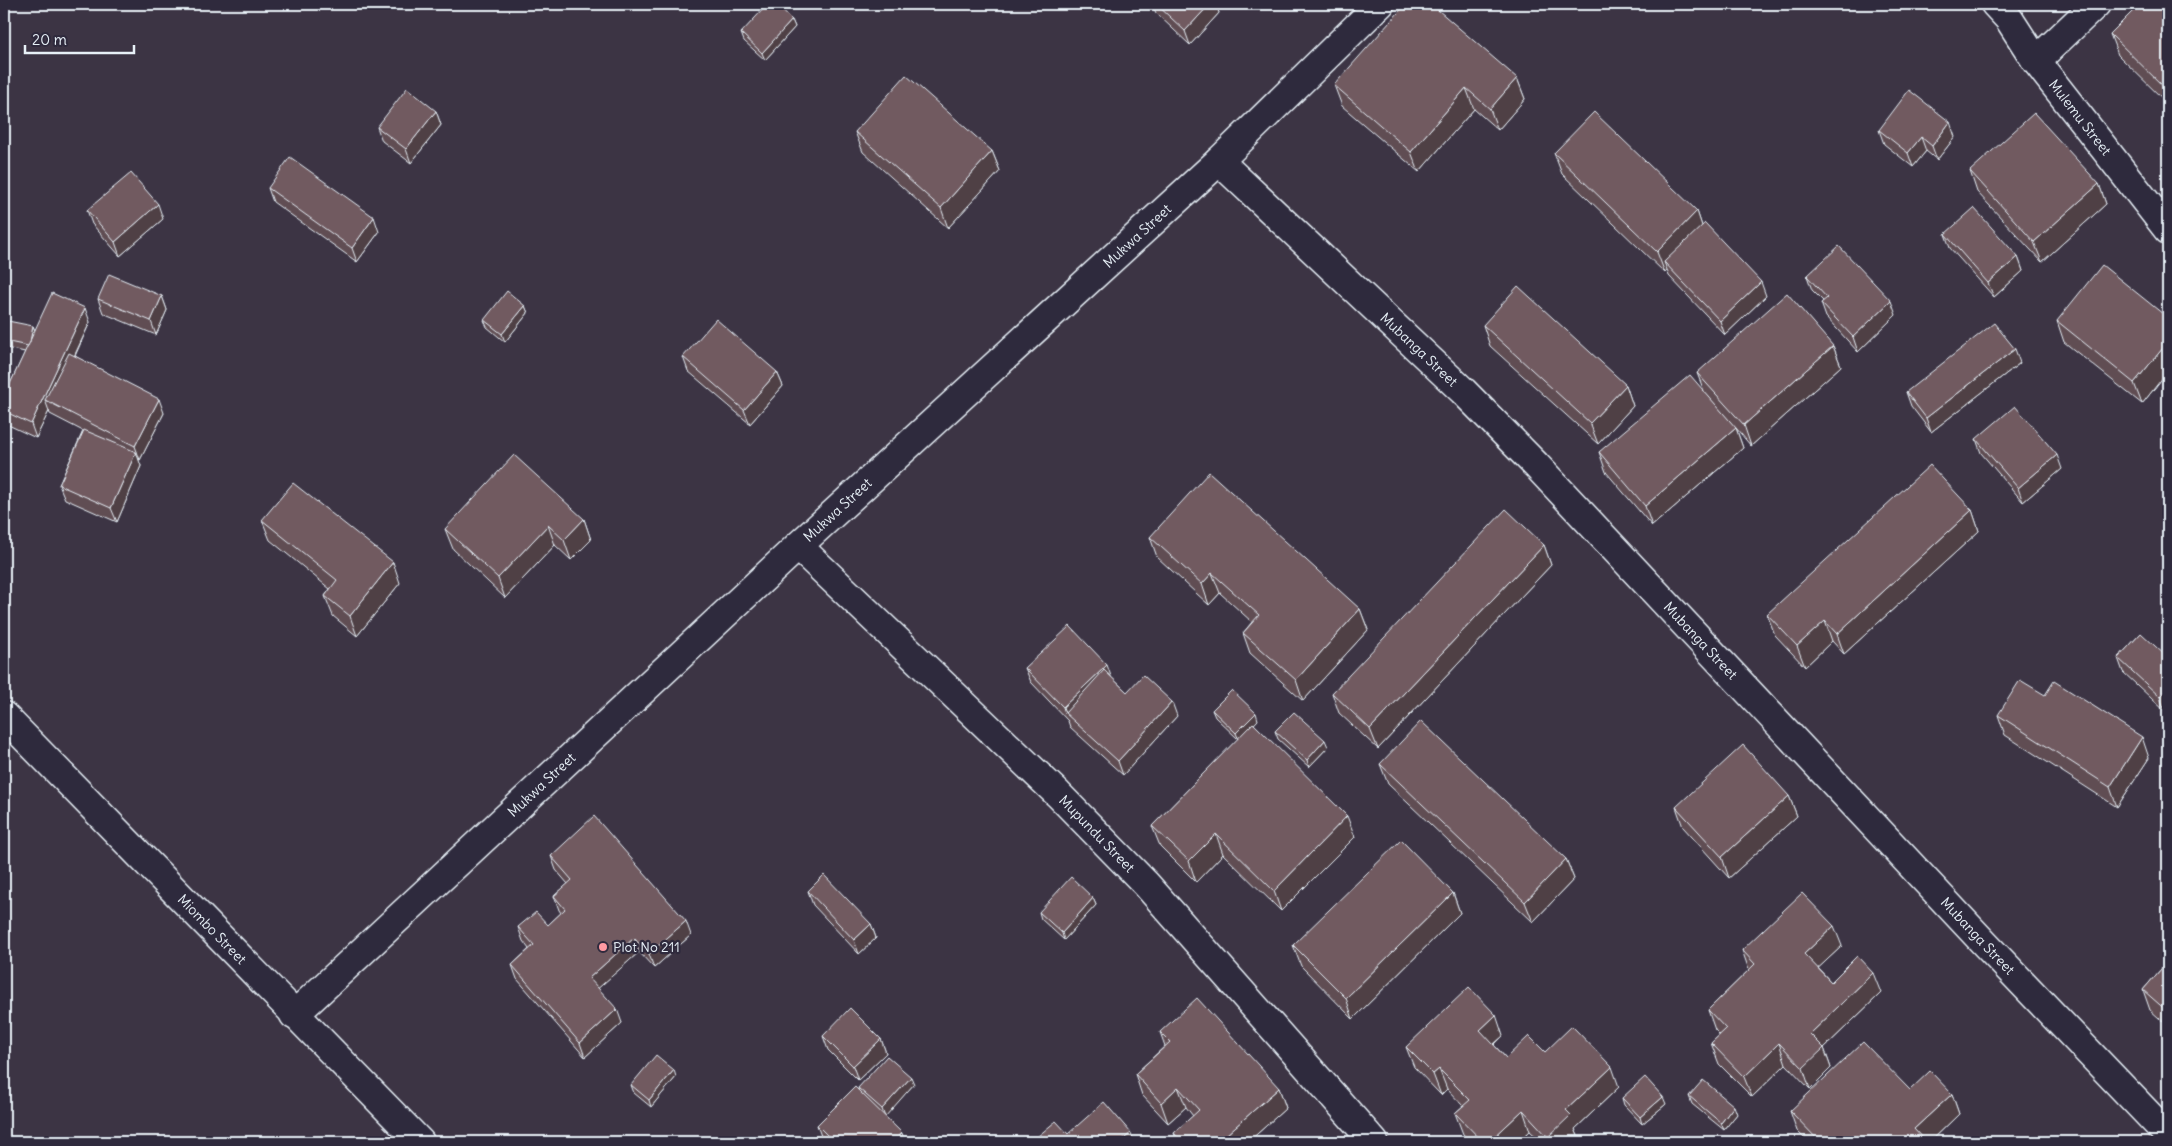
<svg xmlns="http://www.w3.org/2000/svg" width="2172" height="1146" viewBox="0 0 2172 1146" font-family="Delius,sans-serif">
	<rect width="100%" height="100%" fill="#3c3444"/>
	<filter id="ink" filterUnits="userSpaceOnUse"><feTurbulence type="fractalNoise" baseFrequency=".02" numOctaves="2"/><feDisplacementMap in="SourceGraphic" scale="10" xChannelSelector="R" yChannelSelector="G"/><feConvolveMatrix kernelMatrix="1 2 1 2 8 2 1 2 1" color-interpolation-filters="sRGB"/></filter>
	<g filter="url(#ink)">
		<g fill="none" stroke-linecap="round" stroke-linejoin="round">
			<g stroke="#e8f1f8" stroke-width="31">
				<g id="minor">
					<path id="s1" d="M1995,4L2009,19L2036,61L2168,230"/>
					<polyline points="2036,61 2096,4"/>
					<path id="s2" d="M1219,161L1463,391L1536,465L1986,945L2168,1135"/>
					<path id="s3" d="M798,546L1058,794L1146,884L1374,1142"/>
					<path id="s4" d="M4,716L420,1142"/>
					<path id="s5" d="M294,1015L798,546L1219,161L1380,4"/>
				</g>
			</g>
			<use href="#minor" stroke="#2f2a3d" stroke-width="28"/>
		</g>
		<g fill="#614d53" stroke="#e8f1f8">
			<polygon points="1152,4 1216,4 1219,13 1190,45 1156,13"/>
			<polygon points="2168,12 2168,104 2118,55 2110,34"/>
			<polygon points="792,20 795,27 765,60 744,41 741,33"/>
			<polygon points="1517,78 1525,99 1498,130 1474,109 1419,172 1342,106 1334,85"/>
			<polygon points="436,111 441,125 411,163 382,141 377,127"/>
			<polygon points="1879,130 1955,137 1937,160 1926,151 1913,167 1884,144"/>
			<polygon points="855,132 992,151 1000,171 948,228 863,152"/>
			<polygon points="1554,153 1697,211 1702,226 1766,296 1725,335 1669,276 1667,270 1665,273 1562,174"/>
			<polygon points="1970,171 2099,184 2106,204 2042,262 1977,192"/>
			<polygon points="268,188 379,232 357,262 273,202"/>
			<polygon points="87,210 163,219 120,256 92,224"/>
			<polygon points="1945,234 2018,257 2023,271 1994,297 1950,248"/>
			<polygon points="1807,276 1896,315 1858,352 1826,317 1821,303 1823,301 1812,290"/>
			<polygon points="162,296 167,310 156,335 103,313 98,299"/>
			<polygon points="525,306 528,313 505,342 487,327 484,320"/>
			<polygon points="2168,318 2168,371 2142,404 2064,342 2057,321"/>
			<polygon points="90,322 75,356 164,413 140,460 138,459 141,466 117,522 65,499 59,485 83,431 50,414 49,411 36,438 4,423 4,397 25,352 6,348 4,341 33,326 35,331"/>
			<polygon points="1483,325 1626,385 1633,406 1598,444 1490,346"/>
			<polygon points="1833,346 1841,366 1751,446 1736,428 1743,448 1652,526 1606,472 1599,452 1704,391 1697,373"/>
			<polygon points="683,357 777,372 783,386 750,424 688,371"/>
			<polygon points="2020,363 1931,432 1911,406 1906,392"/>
			<polygon points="1976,439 2062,469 2023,502 1981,453"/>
			<polygon points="1972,510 1979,531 1844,654 1832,641 1805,667 1775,635 1767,614"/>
			<polygon points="584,519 591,540 571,560 555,545 505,598 453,549 445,529"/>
			<polygon points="262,520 400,583 357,636 333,616 325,596 330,589 270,540"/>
			<polygon points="1150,537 1360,609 1368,630 1303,701 1250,653 1243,633 1252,622 1220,593 1209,605 1157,557"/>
			<polygon points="1544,545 1551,565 1378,749 1339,713 1332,693"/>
			<polygon points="2141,633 2165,711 2123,672 2118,658"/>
			<polygon points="1025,668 1112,678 1127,692 1177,716 1123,775 1070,727 1068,721 1031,682"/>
			<polygon points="2045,695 2149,758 2117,807 2005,735 1998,715"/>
			<polygon points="1212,710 1258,720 1254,724 1355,837 1281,911 1223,854 1196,882 1160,846 1152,826 1238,739 1215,717"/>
			<polygon points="1275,731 1328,747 1309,767 1278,739"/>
			<polygon points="1380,764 1566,859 1574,879 1533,922 1388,784"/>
			<polygon points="1789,796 1797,816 1729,878 1683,827 1676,807"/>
			<polygon points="551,856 691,935 654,968 639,952 598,988 622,1023 585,1057 517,979 512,965 529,949 523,941 518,927 548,925 561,913 559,910 554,896 568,884 556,870"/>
			<polygon points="808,891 871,924 876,938 859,954 813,905"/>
			<polygon points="1453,893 1460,913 1353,1019 1301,966 1293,945"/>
			<polygon points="1093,898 1096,905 1064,940 1041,919 1039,912"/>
			<polygon points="1842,946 1818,968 1831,982 1881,993 1824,1048 1831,1068 1810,1089 1786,1064 1752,1097 1719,1064 1711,1043 1720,1035 1715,1030 1708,1010 1749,970 1742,950"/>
			<polygon points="2168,961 2168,1026 2150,1010 2143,990"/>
			<polygon points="1160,1032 1279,1088 1286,1108 1248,1142 1177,1142 1174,1133 1193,1116 1186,1107 1168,1123 1142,1095 1135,1074 1165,1046"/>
			<polygon points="823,1036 881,1039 886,1053 858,1080 828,1050"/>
			<polygon points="1503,1036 1494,1045 1506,1058 1545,1052 1619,1087 1575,1129 1578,1136 1571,1142 1542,1142 1530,1131 1518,1142 1471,1142 1463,1134 1455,1113 1463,1106 1447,1089 1441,1095 1414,1067 1406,1047"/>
			<polygon points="676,1077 651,1107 634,1093 631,1085"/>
			<polygon points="914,1084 885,1116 905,1142 825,1142 822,1139 817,1125 859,1090 858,1088"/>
			<polygon points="1910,1090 1952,1094 1959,1114 1930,1142 1808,1142 1797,1131 1790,1111"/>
			<polygon points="1689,1096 1737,1114 1724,1130 1692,1104"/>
			<polygon points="1622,1098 1666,1104 1642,1124 1624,1105"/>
		</g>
		<g fill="#4f3f44" stroke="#e8f1f8">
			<polygon points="1210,4 1216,4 1219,13 1190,45 1185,31"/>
			<polygon points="792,20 795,27 765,60 762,53"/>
			<polygon points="1517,78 1525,99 1498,130 1490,109"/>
			<polygon points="1466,88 1474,109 1419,172 1411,152"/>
			<polygon points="436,111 441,125 411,163 406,149"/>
			<polygon points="1950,122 1955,137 1937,160 1932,146"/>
			<polygon points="1921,137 1926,151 1913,167 1908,153"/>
			<polygon points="992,151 1000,171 948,228 941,208"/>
			<polygon points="2099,184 2106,204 2042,262 2034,242"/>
			<polygon points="158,204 163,219 120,256 115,242"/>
			<polygon points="1697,211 1704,232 1664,262 1667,270 1665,273 1657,252"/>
			<polygon points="374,217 379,232 357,262 352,248"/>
			<polygon points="2018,257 2023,271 1994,297 1988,283"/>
			<polygon points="1761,282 1766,296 1725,335 1720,321"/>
			<polygon points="162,296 167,310 156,335 151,321"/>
			<polygon points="1891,301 1896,315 1858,352 1853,337"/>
			<polygon points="525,306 528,313 505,342 502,334"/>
			<polygon points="85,308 90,322 52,404 45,400 49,411 36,438 31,424"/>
			<polygon points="33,326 36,333 29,346"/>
			<polygon points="2168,342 2168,371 2142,404 2134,383"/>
			<polygon points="1833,346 1841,366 1751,446 1744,425"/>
			<polygon points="2015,349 2020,363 1931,432 1926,418"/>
			<polygon points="777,372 783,386 750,424 744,410"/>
			<polygon points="1626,385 1633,406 1598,444 1590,423"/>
			<polygon points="159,399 164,413 140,460 135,446"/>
			<polygon points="1736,428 1743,448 1652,526 1645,506"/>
			<polygon points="136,452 141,466 117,522 111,508"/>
			<polygon points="2057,455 2062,469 2023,502 2018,488"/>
			<polygon points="1972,510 1979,531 1844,654 1837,634"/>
			<polygon points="584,519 591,540 571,560 564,540"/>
			<polygon points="548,525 555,545 505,598 498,578"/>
			<polygon points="1544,545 1551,565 1378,749 1370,729"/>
			<polygon points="393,562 400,583 357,636 350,616"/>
			<polygon points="1212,573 1220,593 1209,605 1202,584"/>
			<polygon points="1360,609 1368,630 1303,701 1296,680"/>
			<polygon points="1825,621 1832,641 1805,667 1797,646"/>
			<polygon points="1107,665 1112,679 1065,713 1063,707"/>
			<polygon points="2168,689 2168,708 2165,711 2160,697"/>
			<polygon points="1172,702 1177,716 1123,775 1118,761"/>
			<polygon points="1256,713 1258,720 1239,740 1236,733"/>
			<polygon points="2142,737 2149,758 2117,807 2110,787"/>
			<polygon points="1325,740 1328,747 1309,767 1307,760"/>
			<polygon points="1789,796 1797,816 1729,878 1722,857"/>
			<polygon points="1347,816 1355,837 1281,911 1274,891"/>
			<polygon points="1216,834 1223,854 1196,882 1189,861"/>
			<polygon points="1566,859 1574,879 1533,922 1525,902"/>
			<polygon points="1453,893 1460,913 1353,1019 1346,998"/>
			<polygon points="1093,898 1096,905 1064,940 1062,933"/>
			<polygon points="686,921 691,935 654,968 649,954"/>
			<polygon points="871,924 876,938 859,954 854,940"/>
			<polygon points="1834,926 1842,946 1812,974 1804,954"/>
			<polygon points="634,938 639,952 594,992 589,978"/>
			<polygon points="1873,973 1881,993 1824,1048 1831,1068 1810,1089 1803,1068 1810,1034"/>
			<polygon points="617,1009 622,1023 585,1057 580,1043"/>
			<polygon points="1496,1015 1503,1036 1487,1050 1480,1030"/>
			<polygon points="881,1039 886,1053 858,1080 853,1066"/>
			<polygon points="1779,1043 1786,1064 1752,1097 1744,1077"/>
			<polygon points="1612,1067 1619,1087 1575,1129 1578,1136 1571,1142 1550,1142 1548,1137 1566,1110"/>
			<polygon points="1439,1069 1447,1089 1441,1095 1433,1074"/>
			<polygon points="674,1070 676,1077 651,1107 649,1100"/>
			<polygon points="911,1077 914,1084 885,1117 882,1109"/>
			<polygon points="1178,1087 1186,1107 1168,1123 1161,1103"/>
			<polygon points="1279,1088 1286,1108 1248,1142 1218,1142"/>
			<polygon points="1952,1094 1959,1114 1930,1142 1919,1142 1914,1129"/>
			<polygon points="1663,1097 1666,1104 1642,1124 1640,1117"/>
			<polygon points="1734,1106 1737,1114 1724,1130 1721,1123"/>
			<polygon points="1523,1110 1530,1131 1518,1142 1489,1142"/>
			<polygon points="902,1133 905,1142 893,1142"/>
			<polygon points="1131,1133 1134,1142 1120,1142"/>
		</g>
		<g fill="#715a61" stroke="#e8f1f8">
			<polygon points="768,4 775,4 792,20 762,53 741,33"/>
			<polygon points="1156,4 1210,4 1185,31"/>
			<polygon points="1406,4 1431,4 1517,78 1490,109 1466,88 1411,152 1334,85"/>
			<polygon points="2140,4 2159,4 2168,12 2168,91 2110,34"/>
			<polygon points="906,75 992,151 941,208 855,132"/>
			<polygon points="407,88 436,111 406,149 377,127"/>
			<polygon points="1909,90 1950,122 1932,146 1921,137 1908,153 1879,130"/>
			<polygon points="1594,112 1697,211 1657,252 1554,153"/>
			<polygon points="2034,113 2099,184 2034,242 1970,171"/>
			<polygon points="2168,122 2168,129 2165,126"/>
			<polygon points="290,157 374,217 352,248 268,188"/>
			<polygon points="131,173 158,204 115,242 87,210"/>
			<polygon points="1974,208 2018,257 1988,283 1945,234"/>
			<polygon points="1705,223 1761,282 1720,321 1664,262"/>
			<polygon points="1839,246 1891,301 1853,337 1821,303 1827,298 1807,276"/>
			<polygon points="2102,265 2168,318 2168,342 2134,383 2057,321"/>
			<polygon points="109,274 162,296 151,321 98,299"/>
			<polygon points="1518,286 1626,385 1590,423 1483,325"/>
			<polygon points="507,291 525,306 502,334 484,320"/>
			<polygon points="52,293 85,308 31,424 4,411 4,397"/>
			<polygon points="1787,293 1833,346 1744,425 1697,373"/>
			<polygon points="716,319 777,372 744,410 683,357"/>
			<polygon points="8,321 33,326 30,342 28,346 4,341"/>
			<polygon points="1994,323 2015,349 1926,418 1906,392"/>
			<polygon points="69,353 159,399 135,446 45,400"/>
			<polygon points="1690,375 1736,428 1645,506 1599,452"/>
			<polygon points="2015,406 2057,455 2018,488 1976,439"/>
			<polygon points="84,430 136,452 111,508 59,485"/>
			<polygon points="514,455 584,519 564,540 548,525 498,578 445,529"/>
			<polygon points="1930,465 1972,510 1837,634 1825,621 1797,646 1767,614"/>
			<polygon points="1209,472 1360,609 1296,680 1243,633 1259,615 1212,573 1202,584 1150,537"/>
			<polygon points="293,483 393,562 350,616 325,596 337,580 262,520"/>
			<polygon points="1506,509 1544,545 1370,729 1332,693"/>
			<polygon points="1070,626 1107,665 1063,707 1025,668"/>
			<polygon points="2141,633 2168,658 2168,689 2160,697 2118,658"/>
			<polygon points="1104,670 1127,692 1143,675 1172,702 1118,761 1065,713"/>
			<polygon points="2020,680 2045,695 2054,681 2142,737 2110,787 1998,715"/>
			<polygon points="1232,690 1256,713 1236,733 1212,710"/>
			<polygon points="1294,712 1325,740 1307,760 1275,731"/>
			<polygon points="1421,721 1566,859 1525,902 1380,764"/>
			<polygon points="1253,723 1347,816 1274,891 1216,834 1189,861 1152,826"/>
			<polygon points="1743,745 1789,796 1722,857 1676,807"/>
			<polygon points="594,816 686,921 649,954 634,938 589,978 617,1009 580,1043 512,965 534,945 518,927 536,912 548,925 565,909 554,896 572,880 551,856"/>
			<polygon points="1401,840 1453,893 1346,998 1293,945"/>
			<polygon points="824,875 871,924 854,940 808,891"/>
			<polygon points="1071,877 1093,898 1062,933 1039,912"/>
			<polygon points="1802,893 1834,926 1804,954 1831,982 1857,956 1873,973 1810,1034 1824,1048 1803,1068 1779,1043 1744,1077 1711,1043 1726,1029 1708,1010 1755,964 1742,950"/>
			<polygon points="2168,961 2168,1012 2143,990"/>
			<polygon points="1469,987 1496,1015 1480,1030 1506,1058 1529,1036 1545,1052 1572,1026 1612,1067 1566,1110 1571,1115 1548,1137 1523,1110 1489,1142 1483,1142 1455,1113 1470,1100 1439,1069 1433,1074 1406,1047"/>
			<polygon points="1197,998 1279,1088 1218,1142 1182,1142 1174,1133 1199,1110 1178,1087 1161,1103 1135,1074 1170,1042 1160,1032"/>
			<polygon points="850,1008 881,1039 853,1066 823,1036"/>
			<polygon points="1863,1042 1910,1090 1930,1071 1952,1094 1914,1129 1926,1142 1820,1142 1790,1111"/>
			<polygon points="656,1055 674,1070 649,1100 631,1085"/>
			<polygon points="887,1056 911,1077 882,1109 858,1088"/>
			<polygon points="1645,1077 1663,1097 1640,1117 1622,1098"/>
			<polygon points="1703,1080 1734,1106 1721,1123 1689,1096"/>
			<polygon points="855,1087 902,1133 893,1142 834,1142 817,1125"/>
			<polygon points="1104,1102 1131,1133 1120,1142 1031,1142 1056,1121 1068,1134"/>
		</g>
	</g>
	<circle fill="#ff9aa2" stroke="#2f2a3d" stroke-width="2" cx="603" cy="947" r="5"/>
	<g text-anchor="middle" stroke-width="4.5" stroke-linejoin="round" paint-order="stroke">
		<g font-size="14" fill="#e8f1f8" stroke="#2f2a3d">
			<text dy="5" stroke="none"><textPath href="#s1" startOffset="142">Mulemu Street</textPath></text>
			<text dy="5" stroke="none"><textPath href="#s5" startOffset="1148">Mukwa Street</textPath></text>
			<text dy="5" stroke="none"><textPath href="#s2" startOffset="275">Mubanga Street</textPath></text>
			<text dy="5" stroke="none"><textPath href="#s5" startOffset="742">Mukwa Street</textPath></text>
			<text dy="5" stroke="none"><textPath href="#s2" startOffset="680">Mubanga Street</textPath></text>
			<text dy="5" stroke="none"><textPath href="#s5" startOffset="338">Mukwa Street</textPath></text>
			<text dy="5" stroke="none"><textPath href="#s3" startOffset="415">Mupundu Street</textPath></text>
			<text dy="5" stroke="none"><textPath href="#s4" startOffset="298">Miombo Street</textPath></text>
			<text dy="5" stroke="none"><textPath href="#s2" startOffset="1085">Mubanga Street</textPath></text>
		</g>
		<g font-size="14" fill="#e8f1f8" stroke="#2f2a3d" text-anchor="start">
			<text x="613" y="952">Plot No 211</text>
		</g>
	</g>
	<rect width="2172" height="1146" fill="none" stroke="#2f2a3d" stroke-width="20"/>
	<rect x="10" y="10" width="2152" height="1126" fill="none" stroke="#e8f1f8" stroke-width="2" filter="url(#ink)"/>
	<path d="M25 45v8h109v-8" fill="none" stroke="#e8f1f8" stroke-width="2.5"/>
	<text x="32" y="45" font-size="15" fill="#e8f1f8" stroke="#2f2a3d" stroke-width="4" paint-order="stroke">20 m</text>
</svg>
